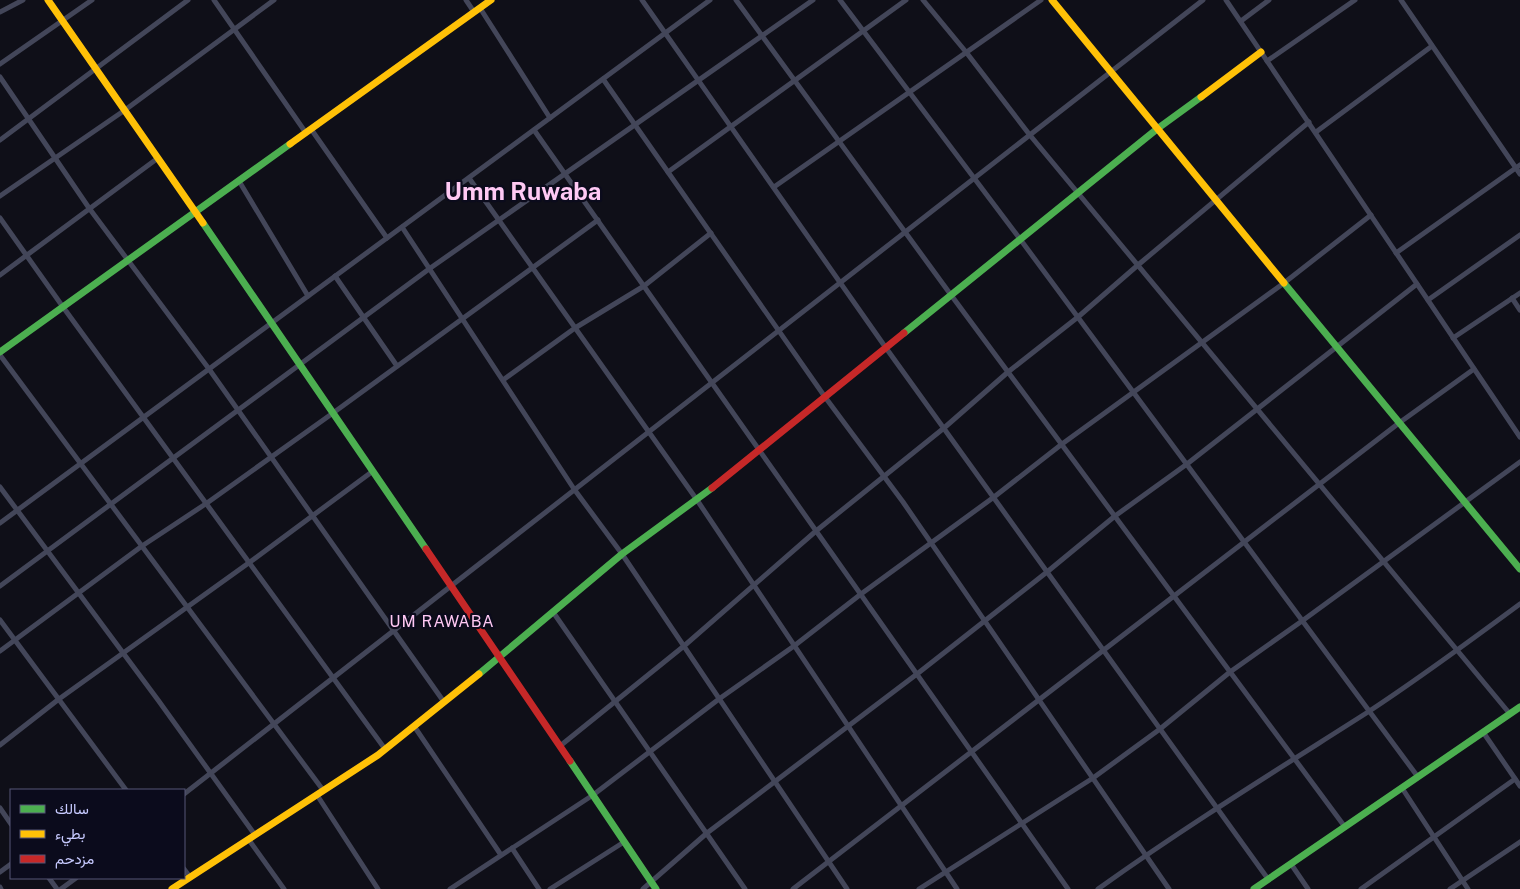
<svg xmlns="http://www.w3.org/2000/svg" width="1520" height="889" viewBox="0 0 1520 889" font-family="'Public Sans',Vazirmatn,sans-serif">
	<rect width="100%" height="100%" fill="#0f0f18"/>
	<g fill="none" stroke-linecap="round" stroke-linejoin="round">
		<g stroke="#434659" stroke-width="5">
			<polyline points="214,0 306,133"/>
			<polyline points="466,0 474,12"/>
			<polyline points="642,0 886,348 1268,879"/>
			<polyline points="736,0 951,295 1345,827"/>
			<polyline points="840,0 1020,239 1418,777"/>
			<polyline points="923,0 966,52 1029,134 1510,714"/>
			<polyline points="1226,0 1520,437"/>
			<polyline points="1401,0 1520,174"/>
			<polyline points="480,8 550,118"/>
			<polyline points="0,12 23,0"/>
			<polyline points="1241,21 1269,0"/>
			<polyline points="1267,61 1355,0"/>
			<polyline points="0,64 92,0"/>
			<polyline points="0,77 89,208 209,369 444,702"/>
			<polyline points="603,79 825,397 903,502 1169,889"/>
			<polyline points="311,129 387,238"/>
			<polyline points="534,130 1068,889"/>
			<polyline points="1316,132 1432,46"/>
			<polyline points="0,140 188,0"/>
			<polyline points="668,172 906,0"/>
			<polyline points="469,178 697,500 957,889"/>
			<polyline points="239,181 308,296"/>
			<polyline points="774,187 1041,0"/>
			<polyline points="0,196 125,110 274,0"/>
			<polyline points="0,218 63,307 385,749"/>
			<polyline points="402,227 574,489 622,554 847,889"/>
			<polyline points="1396,253 1520,165"/>
			<polyline points="0,275 158,158"/>
			<polyline points="335,276 397,366"/>
			<polyline points="1512,298 1520,310"/>
			<polyline points="1428,300 1520,235"/>
			<polyline points="1453,338 1520,293"/>
			<polyline points="0,355 323,790"/>
			<polyline points="503,380 575,328 644,286 711,233"/>
			<polyline points="0,487 158,700 255,835"/>
			<polyline points="0,523 710,0"/>
			<polyline points="0,586 429,269 813,0"/>
			<polyline points="553,612 745,889"/>
			<polyline points="0,620 126,790"/>
			<polyline points="0,651 142,546 207,503 333,413 598,220"/>
			<polyline points="414,726 501,855"/>
			<polyline points="1483,732 1520,786"/>
			<polyline points="0,745 59,699 250,562 373,471"/>
			<polyline points="560,746 684,646 816,531 944,428 1008,372 1078,317 1138,265 1309,122"/>
			<polyline points="1402,788 1468,889"/>
			<polyline points="184,794 1203,0"/>
			<polyline points="317,795 378,889"/>
			<polyline points="0,808 11,824"/>
			<polyline points="249,840 284,889"/>
			<polyline points="512,848 539,889"/>
			<polyline points="1291,864 1308,889"/>
			<polyline points="184,869 190,877"/>
			<polyline points="0,872 11,864"/>
			<polyline points="49,878 57,889"/>
			<polyline points="0,887 1,889"/>
			<polyline points="61,889 76,878"/>
			<polyline points="450,889 593,795 719,699 794,646 861,594 994,497 1062,444 1284,283 1371,215"/>
			<polyline points="550,889 624,842"/>
			<polyline points="643,889 707,833 917,674 1047,572 1115,516 1187,464 1417,284"/>
			<polyline points="793,889 1399,423 1474,369"/>
			<polyline points="919,889 1093,778 1160,729 1230,672 1302,621 1520,462"/>
			<path d="M1098,889C1186,826 1277,770 1368,712C1420,678 1470,641 1520,604"/>
			<polyline points="1361,889 1515,779"/>
			<polyline points="1450,889 1520,842"/>
		</g>
		<g stroke="#4caf50" stroke-width="7">
			<polyline points="203,223 426,549"/>
			<polyline points="1284,283 1520,569"/>
			<polyline points="904,333 1157,129 1201,97"/>
			<polyline points="0,352 290,144"/>
			<polyline points="479,674 622,554 712,488"/>
			<polyline points="570,761 656,889"/>
			<polyline points="1254,889 1520,707"/>
		</g>
		<g stroke="#ffc107" stroke-width="7">
			<polyline points="48,0 203,223"/>
			<polyline points="1052,0 1284,283"/>
			<polyline points="1201,97 1261,52"/>
			<polyline points="290,144 491,0"/>
			<polyline points="172,889 378,755 479,674"/>
		</g>
		<g stroke="#c62828" stroke-width="7">
			<polyline points="712,488 904,333"/>
			<polyline points="426,549 570,761"/>
		</g>
	</g>
	<g text-anchor="middle" stroke-width="4.5" stroke-linejoin="round" paint-order="stroke">
		<g font-size="16" letter-spacing="1" fill="#ffc9f4" stroke="#0b0b1c">
			<text x="442" y="627">UM RAWABA</text>
		</g>
		<g font-size="24" font-weight="bold" fill="#ffc9f4" stroke="#0b0b1c">
			<text x="523" y="200">Umm Ruwaba</text>
		</g>
	</g>
	<rect x="10" y="789" width="175" height="90" fill="#0b0b1c" stroke="#565777"/>
	<rect x="20" y="805" width="25" height="8" fill="#4caf50" stroke="#565777"/>
	<text x="55" y="814" font-size="15" fill="#c7caff">سالك</text>
	<rect x="20" y="830" width="25" height="8" fill="#ffc107" stroke="#565777"/>
	<text x="55" y="839" font-size="15" fill="#c7caff">بطيء</text>
	<rect x="20" y="855" width="25" height="8" fill="#c62828" stroke="#565777"/>
	<text x="55" y="864" font-size="15" fill="#c7caff">مزدحم</text>
</svg>
